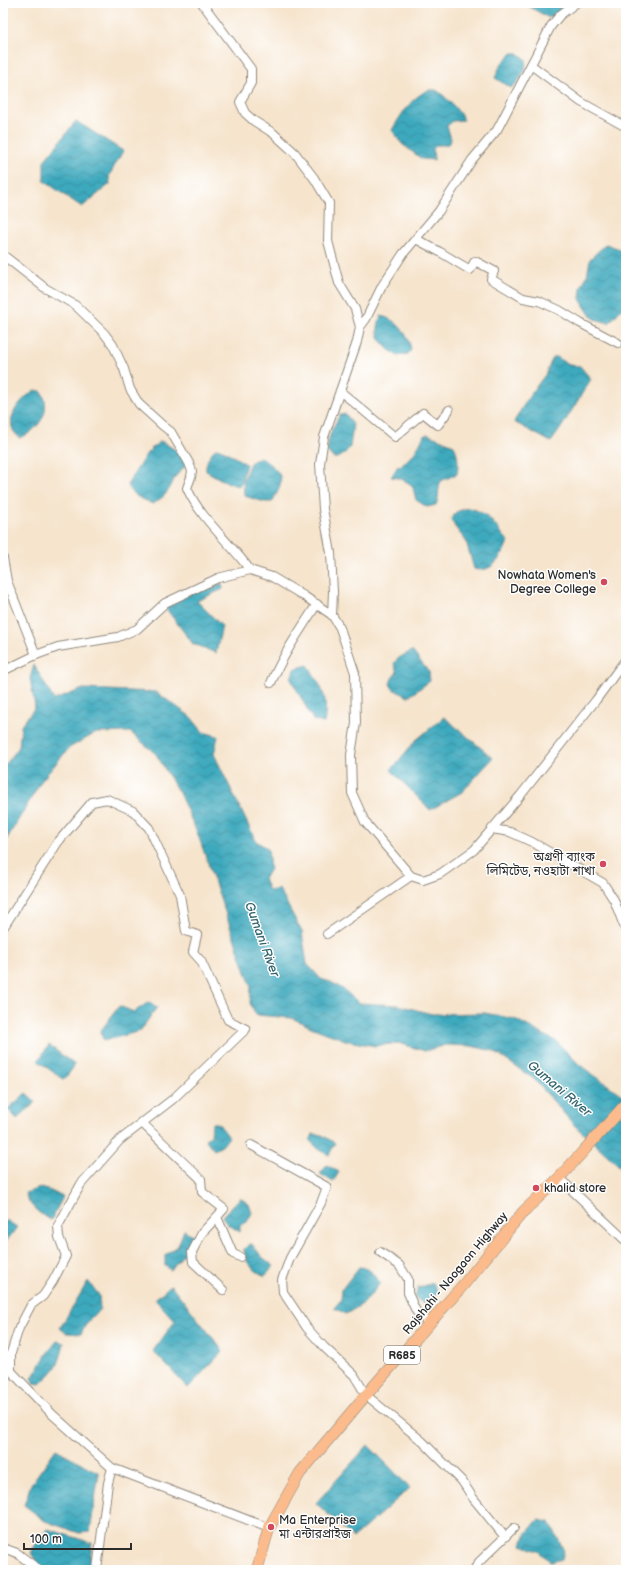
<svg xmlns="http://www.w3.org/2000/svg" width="629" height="1573" viewBox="0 0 629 1573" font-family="'Balsamiq Sans','Noto Sans Bengali',sans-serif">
	<defs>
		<pattern id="water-waves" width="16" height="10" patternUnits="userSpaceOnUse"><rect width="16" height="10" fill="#3da9bd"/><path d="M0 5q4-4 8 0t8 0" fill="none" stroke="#338a9a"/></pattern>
	</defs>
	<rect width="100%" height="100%" fill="#fff"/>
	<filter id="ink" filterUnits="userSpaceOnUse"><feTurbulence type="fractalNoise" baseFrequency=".025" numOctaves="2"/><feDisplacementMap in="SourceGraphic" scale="8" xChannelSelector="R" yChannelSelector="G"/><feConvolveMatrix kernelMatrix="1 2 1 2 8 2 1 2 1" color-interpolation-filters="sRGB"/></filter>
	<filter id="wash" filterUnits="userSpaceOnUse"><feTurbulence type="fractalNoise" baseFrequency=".012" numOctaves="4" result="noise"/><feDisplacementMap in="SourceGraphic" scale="16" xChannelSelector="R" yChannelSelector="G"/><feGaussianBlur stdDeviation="0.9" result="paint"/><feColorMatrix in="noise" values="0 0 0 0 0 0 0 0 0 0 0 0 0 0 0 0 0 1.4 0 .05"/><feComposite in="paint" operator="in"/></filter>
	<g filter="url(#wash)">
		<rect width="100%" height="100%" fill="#f6e4cc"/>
		<g fill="url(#water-waves)" stroke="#346a74">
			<polygon points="523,3 566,3 558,12 549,18"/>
			<path d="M512,53H518L526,59C527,71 520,81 511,88L495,78L501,64Z"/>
			<path d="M429,90C431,90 435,90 436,90C444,94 460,112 464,120L453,121L447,126L451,139L450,143L445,145H437L433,149L434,160L422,159L402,144L392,130C401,115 412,96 429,90Z"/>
			<polygon points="76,121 123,151 109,176 110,184 82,207 44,181 44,161"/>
			<polygon points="606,244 617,248 626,253 626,304 609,323 595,319 590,315 580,299 581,287 587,276 590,259"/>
			<path d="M381,316C397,319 409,335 411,350L408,354L398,356C381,345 373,336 381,316Z"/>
			<path d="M555,356L569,365L580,366L591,379L561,428L551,442L514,422C523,405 533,390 545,375C549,369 549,362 555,356Z"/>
			<path d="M35,390L41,391C53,410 39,430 20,438C0,423 19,400 35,390Z"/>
			<path d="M346,414L353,425L350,447L343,455L338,458H333L327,451C327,438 334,425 340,415Z"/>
			<path d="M427,434L454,445C458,455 459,463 457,474L441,481C437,489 440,497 436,505L427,507L416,500L413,488L409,483L399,478L391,477L398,466H401L415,452L424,436Z"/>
			<path d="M161,441L185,456L186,465L175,477L170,488L164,496L153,504C141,499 133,496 127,485L147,453L153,447Z"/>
			<path d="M217,448L225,451L246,464L241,484L237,486L222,480L206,471C205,463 210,452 217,448Z"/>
			<path d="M260,457C282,473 287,477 272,502H265L244,496L243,482L248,468L250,463Z"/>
			<path d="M467,508C487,510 496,527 508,541C503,556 492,574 474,569L466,541L455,527L451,519L456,512Z"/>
			<polygon points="222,583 223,589 197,601 222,626 216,653 193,644 164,606 175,600"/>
			<path d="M412,651L429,672L430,681L408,697L393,689L390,684L392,678L397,672L394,664C397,657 405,655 412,651Z"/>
			<polygon points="34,665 54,700 83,689 156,692 190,716 203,732 218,736 214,754 256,841 268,849 270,869 264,879 269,891 279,889 302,932 307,964 321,979 331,982 343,989 359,1003 398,1005 432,1014 485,1013 515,1019 557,1042 580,1065 626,1098 626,1172 574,1125 534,1079 493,1051 471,1046 445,1045 425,1051 398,1043 375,1046 348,1041 313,1028 292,1018 256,1015 250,1003 251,986 197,832 179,793 156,754 130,732 96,733 69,748 42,780 5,842 3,840 3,768 19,747 21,726 35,707 30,678"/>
			<path d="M308,665C321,687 329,695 324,723L313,720L291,679L294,669Z"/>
			<polygon points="444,717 493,758 462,792 430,810 391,770 415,741"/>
			<polygon points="149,1002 157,1007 140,1031 104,1041 100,1032 119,1006 134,1012"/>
			<polygon points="49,1045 75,1065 64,1080 38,1061"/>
			<polygon points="26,1093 36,1102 17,1119 8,1109"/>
			<polygon points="212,1123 218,1123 229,1137 222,1146 214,1150 205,1139 211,1136"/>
			<polygon points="313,1134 322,1135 335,1143 329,1155 320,1150 310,1141"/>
			<polygon points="327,1165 339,1172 333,1182 320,1174"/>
			<path d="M40,1188L51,1191L63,1197L51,1220C38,1213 30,1207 25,1193Z"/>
			<polygon points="240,1198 249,1204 252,1213 247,1222 240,1225 240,1232 227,1224 222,1216"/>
			<polygon points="6,1220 17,1227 3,1246 3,1223"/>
			<path d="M184,1230L196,1237L191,1241V1248H188C183,1256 176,1262 171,1270L165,1266V1255L178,1246Z"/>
			<path d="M249,1244H252L262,1257L274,1266L265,1276C253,1270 245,1264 244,1249Z"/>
			<polygon points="359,1267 368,1268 380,1283 364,1303 346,1314 334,1308 341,1300 342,1289"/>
			<polygon points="88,1281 99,1295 100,1309 86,1324 81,1334 66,1333 60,1328"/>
			<polygon points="433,1283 438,1293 425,1305 415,1297 418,1288"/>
			<polygon points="171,1285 223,1351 188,1388 153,1351 175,1321 155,1299"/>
			<path d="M57,1341L64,1343C59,1366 57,1368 40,1384L34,1383L32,1378L48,1352Z"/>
			<polygon points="368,1445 410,1488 353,1538 316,1503"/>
			<polygon points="56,1449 99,1473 90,1532 79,1533 45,1521 24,1505 31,1484"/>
			<polygon points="538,1520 550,1522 564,1551 562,1559 551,1562 538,1551 522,1545 525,1535"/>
			<polygon points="48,1529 92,1543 89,1570 44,1570 39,1566 31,1553 39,1538"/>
		</g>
	</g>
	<g filter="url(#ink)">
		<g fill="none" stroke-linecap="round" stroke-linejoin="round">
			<g stroke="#90887c" stroke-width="10">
				<g id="minor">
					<polyline points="202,3 251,69 251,83 240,102 245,113 254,121 273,133 295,153 314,178 329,203 328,241 339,283 355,309 360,327 357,342 324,437 320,464 323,509 331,553 333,592 332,615"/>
					<polyline points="531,65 581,102 626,127"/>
					<polyline points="416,239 440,252 470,270 475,261 494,271 491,279 523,298 539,301 559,310 580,323 618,343"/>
					<path d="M3,255L45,288L75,305L104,333L113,345L124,369L130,389L139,404L162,425L171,432L189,463L192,471L191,477L187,488C201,520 230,542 250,570"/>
					<polyline points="360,327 366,319 382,286 403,254 439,211 472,160 497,130 551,26 560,15 576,3"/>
					<polyline points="340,391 395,437 423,413 438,425 449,410"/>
					<polyline points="3,558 7,581 36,655"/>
					<polyline points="3,671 36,655 58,647 118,637 137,629 165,603 218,578 250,570 272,577 304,596 332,615 340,628 355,673 356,723 351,755 352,793 365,822 411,876 423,880 440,874 474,850 520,796 596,700 626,659"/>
					<path d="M271,683C283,655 300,630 317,604"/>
					<polyline points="492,829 510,832 532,842 603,883 614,900 626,931"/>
					<polyline points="3,928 58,842 92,802 107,799 133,811 149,828 180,895 186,931 197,935 193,952 201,961 228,1020 246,1029 173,1099 120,1140 81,1184 58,1226 59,1237 66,1256 53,1281 43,1296 31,1305 19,1328 11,1353 11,1371 52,1414 112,1468 269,1528"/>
					<polyline points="327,934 411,876"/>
					<polyline points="141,1122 201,1179 202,1192 224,1209 202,1233 192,1252 193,1262 223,1290"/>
					<polyline points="251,1145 327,1187 321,1203 290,1258 282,1280 283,1292 307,1328 324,1347 354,1375 366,1395 422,1441 462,1481 473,1498 505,1537"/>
					<polyline points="559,1178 626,1241"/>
					<polyline points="217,1217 233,1254 240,1257"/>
					<polyline points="380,1252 399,1265 408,1279 408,1293 416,1311 429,1323"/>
					<polyline points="3,1548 17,1553 39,1570"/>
					<polyline points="97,1570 108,1483 112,1468"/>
					<polyline points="474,1570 479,1562 514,1528"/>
				</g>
			</g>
			<g stroke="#90887c" stroke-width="12">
				<polyline id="major" points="257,1570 269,1528 300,1473 366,1395 464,1284 523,1212 559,1178 626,1104"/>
			</g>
			<use href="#minor" stroke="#fff" stroke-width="8"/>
			<use href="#major" stroke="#fbbb8c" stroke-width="11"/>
		</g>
	</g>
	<g fill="#d1495b" stroke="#fff" stroke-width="1.5">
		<circle cx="604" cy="582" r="4"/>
		<circle cx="603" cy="864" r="4"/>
		<circle cx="536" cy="1188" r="4"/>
		<circle cx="271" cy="1527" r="4"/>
	</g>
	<g text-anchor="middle" stroke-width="3" stroke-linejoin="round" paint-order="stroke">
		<rect fill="#fff" stroke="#6b6b6b" stroke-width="1" x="384" y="1346" width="36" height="18" rx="3"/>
		<g font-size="11" font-weight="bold" fill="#2b2b2b">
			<text x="402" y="1359">R685</text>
		</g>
		<g font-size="12" fill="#2b2b2b" stroke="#fff" text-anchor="end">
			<text x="596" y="579">Nowhata Women's<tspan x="596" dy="14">Degree College</tspan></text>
			<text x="595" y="861">অগ্রণী ব্যাংক<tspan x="595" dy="14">লিমিটেড, নওহাটা শাখা</tspan></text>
			<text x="544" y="1192" text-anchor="start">khalid store</text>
			<text x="279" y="1524" text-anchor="start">Ma Enterprise<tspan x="279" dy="14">মা এন্টারপ্রাইজ</tspan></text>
		</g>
		<g font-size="12" fill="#2b2b2b" stroke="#fff">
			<text transform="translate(455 1273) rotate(-50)" y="4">Rajshahi - Naogaon Highway</text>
		</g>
		<g font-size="13" font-style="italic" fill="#33646d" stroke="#fff">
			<text transform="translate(263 939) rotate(70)" y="5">Gumani River</text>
			<text transform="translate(560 1088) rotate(40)" y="5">Gumani River</text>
		</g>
	</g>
	<rect width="629" height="1573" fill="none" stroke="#fff" stroke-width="16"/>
	<path d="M24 1543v6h107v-6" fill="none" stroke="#2b2b2b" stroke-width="2"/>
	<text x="30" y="1543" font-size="12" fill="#2b2b2b" stroke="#ffffff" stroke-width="3" paint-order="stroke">100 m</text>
</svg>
